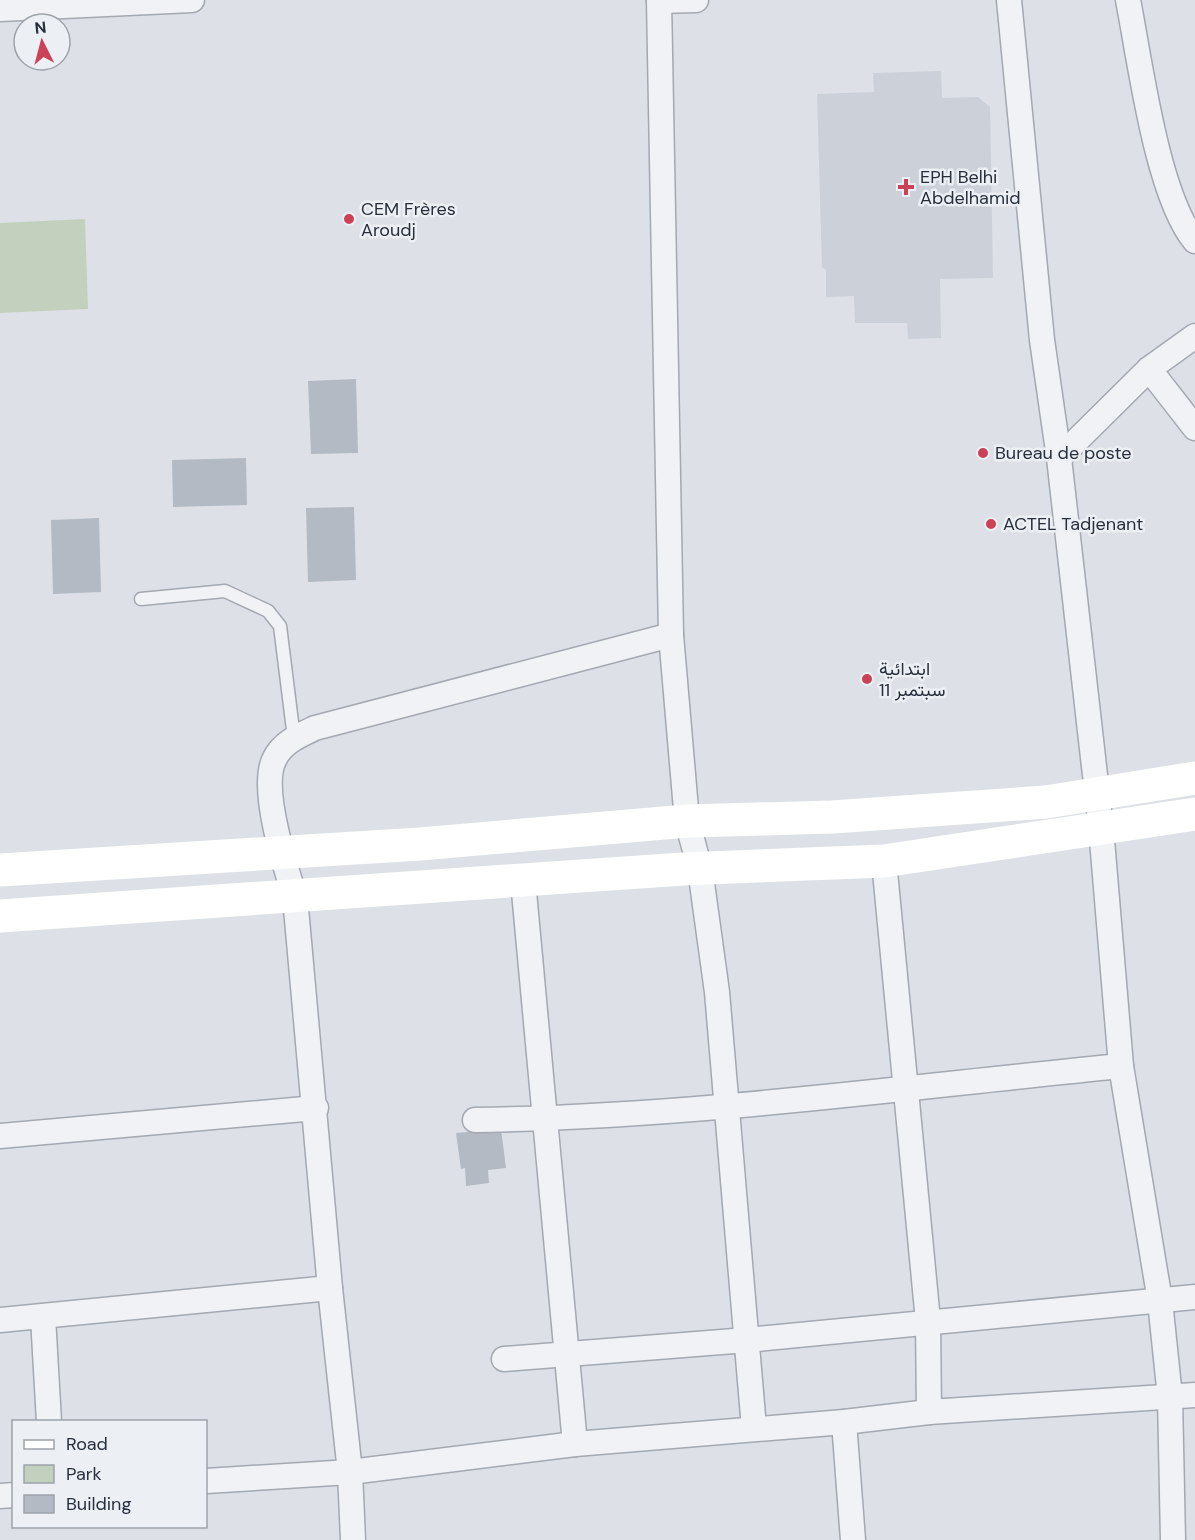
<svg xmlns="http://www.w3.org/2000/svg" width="1195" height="1540" viewBox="0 0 1195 1540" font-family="'DM Sans',Vazirmatn,sans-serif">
	<rect width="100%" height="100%" fill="#dde1e7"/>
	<polygon fill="#cbd0d9" points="941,71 942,98 978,97 990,107 993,278 940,279 941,338 908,339 907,323 855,323 854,296 826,297 826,270 822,267 817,94 874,92 873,73"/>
	<polygon fill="#c3d0be" points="85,219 88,309 0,313 0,223"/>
	<g fill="#b4bac3">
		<polygon points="356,379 358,453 311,454 308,381"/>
		<polygon points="246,458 247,505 173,507 172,460"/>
		<polygon points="354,507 356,580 308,582 306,508"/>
		<polygon points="99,518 101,592 53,594 51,520"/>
		<polygon points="501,1129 506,1168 488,1170 489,1183 466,1186 465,1168 461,1169 456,1133"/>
	</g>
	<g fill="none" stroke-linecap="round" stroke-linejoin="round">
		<g stroke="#a3a8b1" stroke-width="15">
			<polyline id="lane" points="141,599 225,591 268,611 280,626 294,738"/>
		</g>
		<g stroke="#a3a8b1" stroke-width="27">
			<g id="street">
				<polyline points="659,0 671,635 687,821 700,869 717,992 754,1428"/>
				<polyline points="1009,0 1042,340 1059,458 1101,828 1121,1066 1160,1301 1170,1397 1173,1540"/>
				<path d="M1128,0C1140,61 1157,196 1195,241"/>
				<polyline points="659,1 696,0"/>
				<polyline points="0,9 192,0"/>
				<polyline points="1149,369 1195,428"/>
				<polyline points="1059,458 1149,369 1195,336"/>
				<polyline points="884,861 928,1321 929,1412"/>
				<polyline points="523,881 575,1444"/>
				<path d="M475,1120C690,1117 906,1087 1121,1066"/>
				<polyline points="0,1136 316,1108"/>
				<polyline points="43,1317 49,1422"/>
				<polyline points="0,1320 330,1288"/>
				<polyline points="504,1359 747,1340 1195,1297"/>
				<polyline points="844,1422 853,1540"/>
				<polyline points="206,1481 350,1472 575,1444 844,1422 929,1412 1195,1395"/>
				<polyline points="0,1496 14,1495"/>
				<path d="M353,1540L350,1472L330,1288L295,897C285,866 259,786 275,758C283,742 300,735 315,728L671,635"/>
			</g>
		</g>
		<use href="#lane" stroke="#f0f2f5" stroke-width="12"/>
		<use href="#street" stroke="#f0f2f5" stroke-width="24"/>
		<g stroke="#fff" stroke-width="33">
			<polyline points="0,870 420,844 687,821 832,817 1046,802 1195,778"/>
			<polyline points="0,916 683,869 884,861 1195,814"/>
		</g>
	</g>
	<g fill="#cb4258" stroke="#ecf0f4" stroke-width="2">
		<path d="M903 178h6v6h6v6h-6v6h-6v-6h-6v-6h6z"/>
		<circle cx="349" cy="219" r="6"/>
		<circle cx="983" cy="453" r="6"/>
		<circle cx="991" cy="524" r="6"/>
		<circle cx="867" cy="679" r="6"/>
	</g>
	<g text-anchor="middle" stroke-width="5" stroke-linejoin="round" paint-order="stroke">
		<g font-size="18" fill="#272f3d" stroke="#ecf0f4" text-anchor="start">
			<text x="920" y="183">EPH Belhi<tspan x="920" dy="21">Abdelhamid</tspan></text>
			<text x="361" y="215">CEM Frères<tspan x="361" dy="21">Aroudj</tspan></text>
			<text x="995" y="459">Bureau de poste</text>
			<text x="1003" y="530">ACTEL Tadjenant</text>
			<text x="879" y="675">ابتدائية<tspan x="879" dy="21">11 سبتمبر</tspan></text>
		</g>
	</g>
	<rect x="12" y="1420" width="195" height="108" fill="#ecf0f4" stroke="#9da3ab" stroke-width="1.5"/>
	<rect x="24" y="1440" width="30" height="9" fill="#ffffff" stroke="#9da3ab" stroke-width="1.5"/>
	<text x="66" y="1450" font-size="18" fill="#272f3d">Road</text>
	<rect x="24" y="1465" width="30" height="18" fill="#c3d0be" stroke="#9da3ab" stroke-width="1.5"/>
	<text x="66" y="1480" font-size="18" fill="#272f3d">Park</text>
	<rect x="24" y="1495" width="30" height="18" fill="#b4bac3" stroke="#9da3ab" stroke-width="1.5"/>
	<text x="66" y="1510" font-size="18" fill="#272f3d">Building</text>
	<g transform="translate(42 42) rotate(354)"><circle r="28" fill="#ecf0f4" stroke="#9da3ab" stroke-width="1.5"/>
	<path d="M0-4.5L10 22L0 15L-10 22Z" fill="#cb4258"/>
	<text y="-9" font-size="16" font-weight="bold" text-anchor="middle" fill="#272f3d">N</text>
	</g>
</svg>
